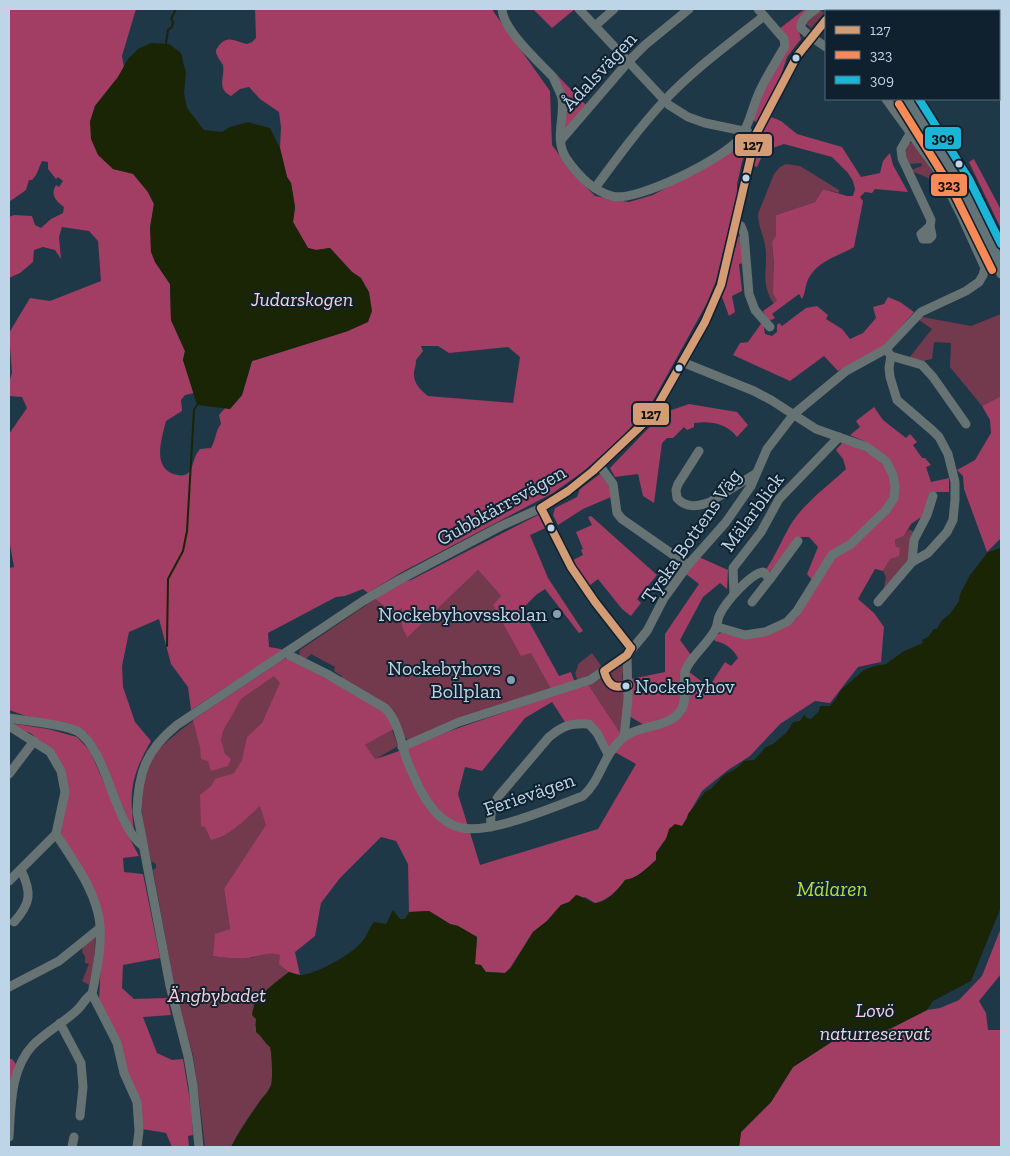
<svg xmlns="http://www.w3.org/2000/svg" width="1010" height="1156" viewBox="0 0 1010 1156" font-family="'Zilla Slab',serif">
	<rect width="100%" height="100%" fill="#1f3848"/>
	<g fill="#73394d">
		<polygon points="820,9 824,13 811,28 805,23"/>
		<polygon points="892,99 899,99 909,115 906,117"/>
		<polygon points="921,129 944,167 942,171 917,132"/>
		<path d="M913,142L938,180L930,183L928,178L912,171L911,170L922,166L921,163L910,164C905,158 905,151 908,144Z"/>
		<path d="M786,164L800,166L839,190V193L823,189L815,202L776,215V235L772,242L777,302L774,304C759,282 769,268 765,245C763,234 758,225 758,214L774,174L780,167Z"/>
		<polygon points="947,177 958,192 987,249 981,251"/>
		<polygon points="978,194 981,195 1001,237 1001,242"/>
		<polygon points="1001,314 1001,396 982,406 950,367 951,343 934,342 932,359 923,361 909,358 932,329 919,320 922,317 971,326"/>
		<polygon points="909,529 915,533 911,556 885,588 884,587 886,577 883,571 896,547 895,540 904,536"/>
		<polygon points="478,570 501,596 552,691 408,740 340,680 342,676 334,671 335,667 311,654 305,660 299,656 300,650 375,599 392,614 402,608 402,627 407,638"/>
		<polygon points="592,653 602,667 578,682 575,673 578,666 578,664"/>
		<path d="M281,663L365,745L392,730L398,746L371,762L224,889L230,929L213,956C225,958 237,959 249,958C264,956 264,951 280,955L289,972L270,988L253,1005L256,1019L255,1026L267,1044L270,1047C272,1052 273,1081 271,1085C269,1091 264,1096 260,1101C249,1116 239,1131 231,1147H205L199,1097L193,1055L177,1000L153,870L156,868V864L151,861C146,838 139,813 143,789C145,775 150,757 161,747C194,716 241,689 281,663Z"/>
		<polygon points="617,666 623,666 622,678 624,682 618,685 613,683 609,675 610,672"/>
		<path d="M601,679C607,688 614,693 625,690L621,734L588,684Z"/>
		<polygon points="95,937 94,968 89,985 82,981 89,964 85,963 85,956 82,952 83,945"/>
	</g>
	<g fill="#a23d64" fill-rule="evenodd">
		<path d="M9,9H136L122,56L124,67L118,77L95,106L90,122L113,169L133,173L148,192L154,204L150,228L155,262L170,284L171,320L185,351L183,360L194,393L185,395L181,400L182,411L166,421C162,438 152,466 173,474C179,475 183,477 188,473C194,468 192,458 200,449L211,448C216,440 215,431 221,424L219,415L225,408L230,409L242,395L252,361L348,331L361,278L352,272L330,248L316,250L308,248L293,222L295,207L291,183L287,177L280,148L281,127L279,112L260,99L249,87L240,89L231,96C216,88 225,79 223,65C221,62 218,58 217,55C215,51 216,50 218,47C226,34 235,41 247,44L252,42L256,38L255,9H493V11L550,91L552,145L575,176L595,196L629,202L653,195L726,155L744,138L747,137L750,142L742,162L737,184V194L716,281L707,303L649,408L619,440L584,471L553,493L402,572L368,593L363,589L345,596L336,597L268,633L269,647L281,649V651L191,710L188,687L171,664L159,619L129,632L122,666L123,687L135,722L151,741C131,776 129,791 134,831L131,826L98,748L87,733L71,724L26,716L9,710V568L14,567L9,539V434L27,408L22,397L9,396V382L12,373L9,333L30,298L50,301L101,281L98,241L89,231L62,227L59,237L61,259L55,250L43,247L34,250L33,262L20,273L9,278V217L14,215L32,216L35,225L41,228L51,219L63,213L64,207C56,201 50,195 56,185L59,187L63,181L58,177L56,179L48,169V162L42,161L36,175L32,180H29L26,190L9,202ZM421,346H438L449,353L508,347L520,357L513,403L428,396C420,390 413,383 414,372C415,367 416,365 416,360L423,351Z"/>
		<polygon points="533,9 575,9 552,28"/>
		<polygon points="805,9 811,9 798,28 801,39 787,57 780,78 757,123 751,118 760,95 789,44 779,29"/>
		<polygon points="857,9 977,9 979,11 859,11"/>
		<polygon points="556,74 586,105 564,133"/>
		<path d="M771,117L781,121L797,134L842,147L861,177L880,173L883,161L890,153L893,165L908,192L875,189L872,193L865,192L860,197L863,201L854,247C839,256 820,260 810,276C805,283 806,292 802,299L799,294L772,314L775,318L771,320L767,319L763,311L777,301L773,293L774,264L772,242L776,235V215L815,202L823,189L847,196H853L855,189L853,181L848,173L832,157L784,144L770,149L763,154L757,167L753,165L761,134Z"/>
		<polygon points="974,159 1001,210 1001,229 969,162"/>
		<polygon points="740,236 744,263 739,264 742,291 732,296 735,312 729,316 722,297 738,237"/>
		<polygon points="888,297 900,302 914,312 885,345 838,371 824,356 790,381 733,355 740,343 748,342 763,321 765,334 772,336 777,332 777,325 779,323 782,326 806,308 817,306 828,315 826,319 842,329 850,339 863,333 876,318 873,307 884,304"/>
		<polygon points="1001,396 1001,538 987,552 964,489 963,476 957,470 975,460 991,433 990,420 982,406"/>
		<path d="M689,404L737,412L748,425L737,437C726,423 711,421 694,423V427L687,430L684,427L673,438H667L662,443L654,503L643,496L638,474L615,477L610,468L663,413Z"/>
		<path d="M874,407L883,420L906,438L910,434L917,442L913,445L922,458H925L931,465L926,467L931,482L949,478V492H933L924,515L911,524L904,536L895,540L896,547L900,548L899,556L890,559L883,571L875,569L858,599L874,613L884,627L881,662L858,667L830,703L815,701L780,724L750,756L728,770L702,791L682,826L669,834L656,853V860C647,868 638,878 625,880C617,891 608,900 595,903L585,897L561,905L547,921L533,932L510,968L505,973L486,972L475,964L477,937L458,926L450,924L429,911L409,912L408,864L396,841L381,837L340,878L321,903L315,936L295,952L300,975L289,972L279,964L280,955C268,952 265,955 253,957C240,960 226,958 213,956L215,934L230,929L224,889L266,825L260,806C245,819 231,836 211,840L205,827L201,826L200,795L211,786L215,779L234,773L242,760L247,737L262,723L280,683L274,676L241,699L223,731L221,740L225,754L231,759L228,766L211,771L208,761L201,759L200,747L193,720L284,659H289L382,708L395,727L392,730L365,745L375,759C400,752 423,741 447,732C494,715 541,700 588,684L621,734L644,725L629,716L631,679L665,672V634L699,584L686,574L699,557L728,570L727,589L720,583L703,597L680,640L691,655L684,668L709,687L725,662L731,666L738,658C733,649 726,643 715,641L714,638C722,627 732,638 742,637C753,636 777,629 788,625C791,624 794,620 797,618L834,558L886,515L897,482L868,443L850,435L860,427L856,421ZM552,702L567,725L589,724L613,751L636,764L598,829L480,865L458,794L465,767L482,771L525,718Z"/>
		<path d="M843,442C874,452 909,473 883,509L813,581L807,574L818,547L809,537H798L769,572L765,571C776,555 782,539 791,524C804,503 829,485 846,469L843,459L836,450Z"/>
		<polygon points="600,474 609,486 611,497 583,509 558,525 553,515 555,508 577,497 580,489"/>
		<polygon points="540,514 548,527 530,535 548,578 583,631 579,633 545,589 536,595 522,609 559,676 571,672 575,683 552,691 531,653 521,656 493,605 501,596 478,570 407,638 402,627 402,608 393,614 375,599 402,582 411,580"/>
		<polygon points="591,516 657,575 637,599 641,603 631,616 622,609 598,579 589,586 578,571 573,560 583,555 581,550 583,549 576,532 592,525 588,517"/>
		<polygon points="15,724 48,729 77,737 90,751 123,826 139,856 123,858 124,872 143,874 160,958 123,965 122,988 134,999 167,998 171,1015 143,1017 157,1053 172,1060 183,1059 191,1107 193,1135 188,1136 189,1147 172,1147 166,1133 142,1129 115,1031 99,999 103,927 71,852 61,834 62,820 69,793 51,750 30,733 14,727"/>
		<polygon points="1001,928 1001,974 979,1001 986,1013 988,1030 1001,1030 1001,1147 739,1147 741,1132 771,1102 793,1067 836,1039 872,1038 927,1010 940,1008 959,1000 982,976"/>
		<polygon points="9,1059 12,1059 16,1064 9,1091"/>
	</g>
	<g fill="#1a2506">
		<polygon points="151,43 169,44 181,53 186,73 184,93 187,108 204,130 222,132 230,127 248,122 270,128 280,148 287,177 291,183 295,207 293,222 308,248 316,250 330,248 352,272 361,278 369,292 372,311 368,322 348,331 252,361 242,395 230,409 197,405 183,360 185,351 171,320 170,284 155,262 151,252 150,228 154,204 148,192 133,174 113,169 98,155 91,139 90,122 95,106 118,77 128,59 138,49"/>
		<path d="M1001,548V907L971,981L933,1001L927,1010L872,1038L836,1039L793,1067L771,1102L741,1132L739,1147H231C239,1131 250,1116 260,1101C264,1096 269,1091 271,1085C273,1081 272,1052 270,1047C264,1043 262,1036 256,1032V1019L252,1015C253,997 276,982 289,972C293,973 297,975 300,975C315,975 352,954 362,942C367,936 369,928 374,922L386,924L393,910L400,919H405L409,912L429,911L450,924L458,926L477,937L475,964L481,965L486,972L505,973L511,968L533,932L547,921L561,905L569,902L576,895C582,896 588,901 594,903C605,905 620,888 625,880C638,878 647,868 656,860V853L666,839L669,829L675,824L682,826L687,819L688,814L705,792L711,789L724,775L737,768L744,761L754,760L766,747L773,744L787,732L793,722L800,721L804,715L807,718L811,719L819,711L820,706H830L836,699L841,690L864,670L875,666L886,664L904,651L923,643L922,640L928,637L934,629H937L942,620L950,614L959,601L960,594L970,575L988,552Z"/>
	</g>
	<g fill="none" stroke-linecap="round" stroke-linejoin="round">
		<g stroke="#1a2506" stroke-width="2">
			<polyline points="166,43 168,30 172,27 173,22 171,19 176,9"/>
			<polyline points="167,646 168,579 183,551 187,531 194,410 197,405"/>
		</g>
		<g stroke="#677373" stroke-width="9">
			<path d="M502,9C503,30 538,61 553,77C556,84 560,91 562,98C565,118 554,139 566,158C577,174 593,191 612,196C636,203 725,158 740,138C749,126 752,109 758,95C765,78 776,62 785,46L784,39L758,9"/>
			<polyline points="579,9 669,105 688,117 705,123 748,132"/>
			<path d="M816,9C810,14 800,19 801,28L811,37L826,47"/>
			<polyline points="985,9 986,11"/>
			<polyline points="595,26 614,9"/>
			<polyline points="999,32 1001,36"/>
			<polyline points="911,132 901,149 902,158 931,220 930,226 921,234 923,239 929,239 932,236 930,226"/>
			<polyline points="561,140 628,62 645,45 689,9"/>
			<path d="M595,188C617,158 639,128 664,101C694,69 730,43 764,16"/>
			<polyline points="736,223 741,226 744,234 749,294 755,310 770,327"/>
			<polyline points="998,267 1001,274"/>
			<polyline points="891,356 922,365 933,377 966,424"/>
			<polyline points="682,362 754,391 771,400 816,429 867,447 886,461 893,475 895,487 894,498 886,510 851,544 832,555 797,611 787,622 765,632 745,635 721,628 716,628"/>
			<path d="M699,451L678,484L676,490L677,498C686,508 697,507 710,502L755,474"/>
			<polyline points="599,465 613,484 617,513 622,519 688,565"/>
			<polyline points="541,508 571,567 595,602 631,648"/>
			<polyline points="912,562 914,540 927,515 933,496"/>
			<polyline points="770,579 798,541"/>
			<polyline points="734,594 733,568 761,532 779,499 839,437"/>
			<polyline points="878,602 912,562 928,553 947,532 953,520 955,500 955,482 948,454 939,437 933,431 897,400 890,377 889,368 891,356 886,349"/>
			<path d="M285,653L327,674L385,708C399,722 401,744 408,763C418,786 430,816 455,826C484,838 553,807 583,796C602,779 602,755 624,737C641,724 669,729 681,710C688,700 683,683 685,672C688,659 710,642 716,628C718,624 717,619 720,614C726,602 750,574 763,572L770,579L752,602"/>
			<path d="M9,718C25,721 64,724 77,731C107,748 114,825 143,846"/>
			<path d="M9,726L50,752L61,771L65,792L56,834C72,859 91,884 98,913C104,937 97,970 92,994L117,1043L124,1073L137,1102L139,1131L137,1147"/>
			<polyline points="624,737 628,699 627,655"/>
			<polyline points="402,747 459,722 590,680 627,655 647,631 664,598 688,565 726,522 751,486 767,449 794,414 846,371 886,349 921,312 966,291 979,282 983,275 985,268 961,215 941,175 886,99"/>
			<polyline points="9,774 34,741"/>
			<path d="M491,827C490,815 491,807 498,797L549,737C564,725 570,723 589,724L597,733L608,754"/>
			<polyline points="9,881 56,834"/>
			<path d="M14,922C31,903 32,893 21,870"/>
			<polyline points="9,987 59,961 100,928"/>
			<polyline points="60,1023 81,1063 83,1087 80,1116"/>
			<path d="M9,1137C11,1107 10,1069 33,1045C46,1032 63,1023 76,1011C82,1006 85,998 92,994"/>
			<polyline points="72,1147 74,1137"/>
			<path d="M199,1147L193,1086L188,1056L170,986L137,812C138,773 146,750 177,725L363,601L399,580L501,526L541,508L568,491L593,471L645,422L659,403L705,322L721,285L756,134L797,56L811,37L826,20"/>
		</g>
		<g stroke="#627478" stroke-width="11">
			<polyline points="837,9 839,11"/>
			<polyline points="847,9 849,11"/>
			<polyline points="907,99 961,184 1001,266"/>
		</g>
		<g stroke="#0f202e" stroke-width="11">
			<g id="bus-1">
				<polyline points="541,508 568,491 593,471 645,422 659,403 705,322 721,285 756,134 797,56 826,20"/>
				<polyline points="541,508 571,567 595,602 631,648"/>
				<path d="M628,685C614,690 608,685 604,671L627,655L631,648"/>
			</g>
		</g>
		<g stroke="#0f202e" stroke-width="11">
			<polyline id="bus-2" points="899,104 952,189 992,270"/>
		</g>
		<g stroke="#0f202e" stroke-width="11">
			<polyline id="bus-3" points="919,99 969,179 1001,244"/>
		</g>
		<use href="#bus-1" stroke="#d39c74" stroke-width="8"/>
		<use href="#bus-2" stroke="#f98a56" stroke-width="8"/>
		<use href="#bus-3" stroke="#1ab6d8" stroke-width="8"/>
	</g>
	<g fill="#bed5e7" stroke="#0f202e" stroke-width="2">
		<circle cx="796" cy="58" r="4.5"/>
		<circle cx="959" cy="164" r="4.5"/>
		<circle cx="746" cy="178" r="4.5"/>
		<circle cx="679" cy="368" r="4.5"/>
		<circle cx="551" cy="528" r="4.5"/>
		<circle cx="626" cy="686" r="4.5"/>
	</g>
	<g fill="#869eaf" stroke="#0f202e" stroke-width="2">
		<circle cx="557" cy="614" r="5"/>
		<circle cx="511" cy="680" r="5"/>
	</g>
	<g text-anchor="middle" stroke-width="4" stroke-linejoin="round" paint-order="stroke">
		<g font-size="19" fill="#bed5e7" stroke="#0f202e" text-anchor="start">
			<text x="635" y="693">Nockebyhov</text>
		</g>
		<g font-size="20" fill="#bed5e7" stroke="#0f202e">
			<text transform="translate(599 71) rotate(-47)" y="7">Ådalsvägen</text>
			<text transform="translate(501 505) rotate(-29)" y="7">Gubbkärrsvägen</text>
			<text transform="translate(752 512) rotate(-54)" y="7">Mälarblick</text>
			<text transform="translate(691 536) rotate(-55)" y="7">Tyska Bottens Väg</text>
			<text transform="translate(529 794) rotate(-19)" y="7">Ferievägen</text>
		</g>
		<g font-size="20" font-style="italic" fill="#f4d3da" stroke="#0f202e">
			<text x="302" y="306">Judarskogen</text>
			<text x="217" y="1002">Ängbybadet</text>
			<text x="875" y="1017">Lovö<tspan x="875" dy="23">naturreservat</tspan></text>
		</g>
		<g font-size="20" fill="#bed5e7" stroke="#0f202e" text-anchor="end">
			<text x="547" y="621">Nockebyhovsskolan</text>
			<text x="501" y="675">Nockebyhovs<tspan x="501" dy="23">Bollplan</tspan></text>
		</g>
		<g font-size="21" font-style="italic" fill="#b5de35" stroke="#0f202e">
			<text x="832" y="896">Mälaren</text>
		</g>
	</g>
	<g stroke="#0f202e" stroke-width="2">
		<rect x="924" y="126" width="38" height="24" rx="5" fill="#1ab6d8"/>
		<rect x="734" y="133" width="39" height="24" rx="5" fill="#d39c74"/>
		<rect x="930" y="173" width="38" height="24" rx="5" fill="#f98a56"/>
		<rect x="632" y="402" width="38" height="24" rx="5" fill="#d39c74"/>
	</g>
	<g font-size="14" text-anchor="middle" font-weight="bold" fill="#111">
		<text x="943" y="143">309</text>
		<text x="753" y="150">127</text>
		<text x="949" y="190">323</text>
		<text x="651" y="419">127</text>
	</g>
	<rect width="1010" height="1156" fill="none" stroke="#bed5e7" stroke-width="20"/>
	<rect x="825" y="10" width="175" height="90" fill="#0f202e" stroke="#556878"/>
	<rect x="835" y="26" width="25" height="8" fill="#d39c74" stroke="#556878"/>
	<text x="870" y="35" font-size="15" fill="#bed5e7">127</text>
	<rect x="835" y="51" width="25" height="8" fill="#f98a56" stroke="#556878"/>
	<text x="870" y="60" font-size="15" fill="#bed5e7">323</text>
	<rect x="835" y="76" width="25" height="8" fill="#1ab6d8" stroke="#556878"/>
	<text x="870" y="85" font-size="15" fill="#bed5e7">309</text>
</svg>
